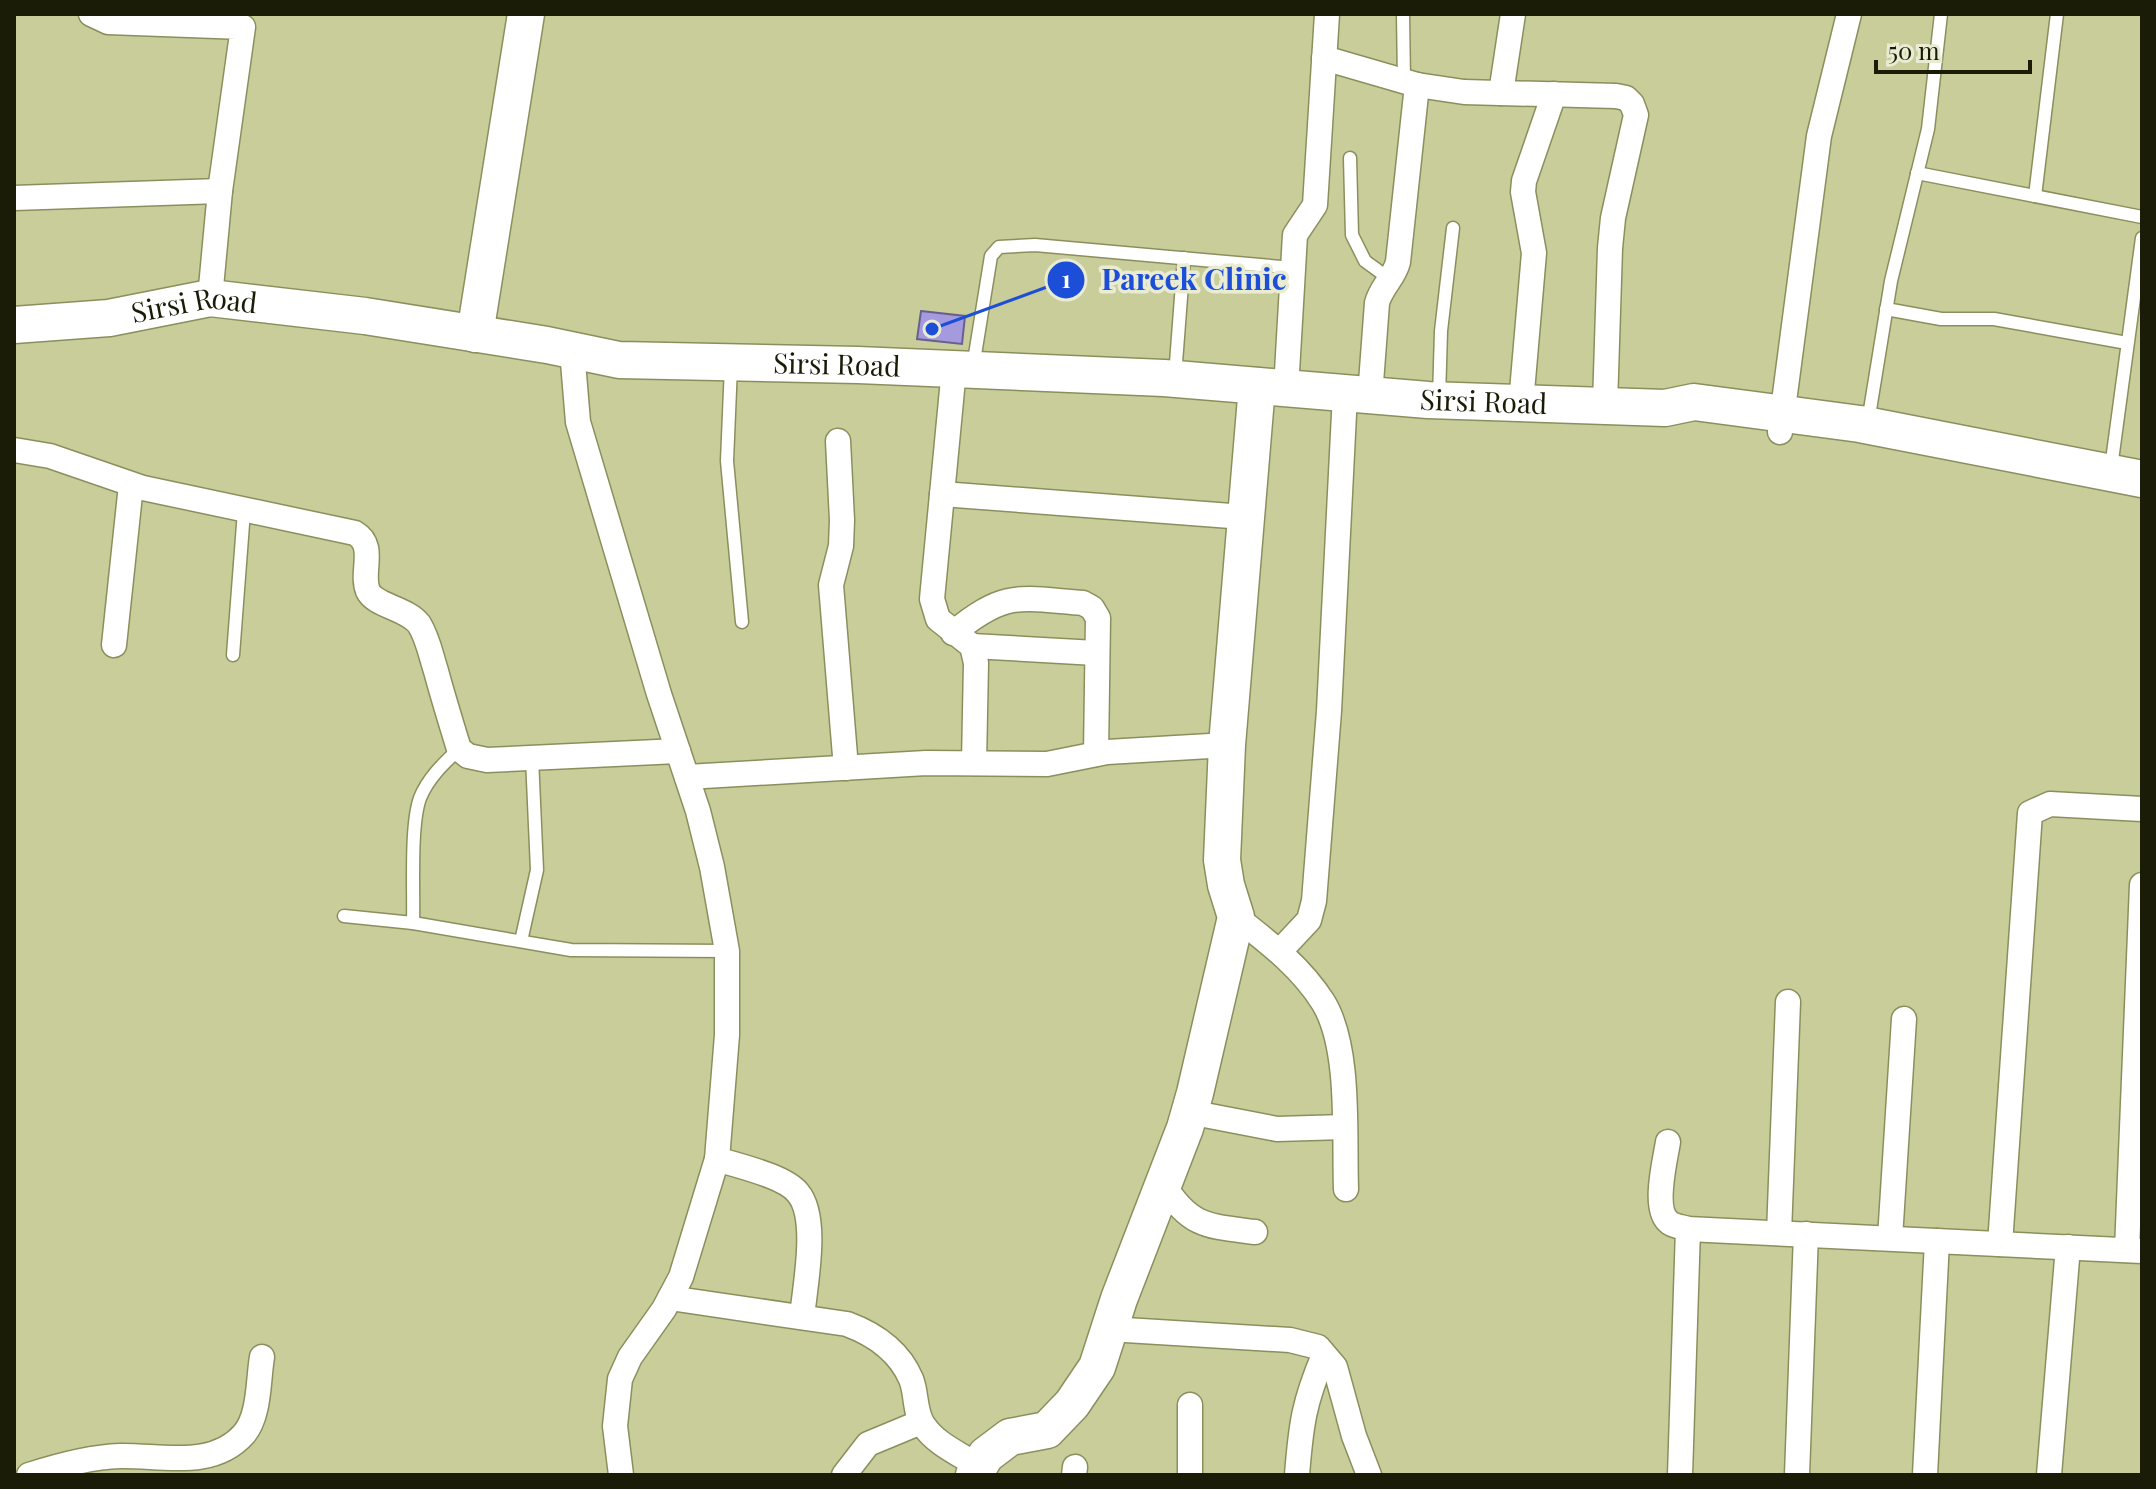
<svg xmlns="http://www.w3.org/2000/svg" width="2156" height="1489" viewBox="0 0 2156 1489" font-family="'Playfair Display',serif">
	<rect width="100%" height="100%" fill="#c9cd99"/>
	<polygon fill="#a69adf" stroke="#68608c" stroke-width="2" points="921,311 965,316 962,344 917,339"/>
	<g fill="none" stroke-linecap="round" stroke-linejoin="round">
		<g stroke="#8b8f5d" stroke-width="15">
			<g id="lane">
				<polyline points="1403,14 1404,80"/>
				<polyline points="1350,158 1352,235 1365,261 1391,280"/>
				<polyline points="1917,173 2142,217"/>
				<polyline points="2035,196 2057,14"/>
				<polyline points="1886,309 1941,319 1994,319 2127,343"/>
				<polyline points="731,366 727,461 742,622"/>
				<polyline points="973,367 991,256 999,247 1035,245 1293,268"/>
				<polyline points="1175,376 1184,258"/>
				<polyline points="1439,398 1441,331 1453,228"/>
				<polyline points="1868,422 1891,281 1928,129 1941,14"/>
				<polyline points="2111,468 2142,238"/>
				<polyline points="233,655 244,511"/>
				<polyline points="344,916 413,923 571,950 727,951"/>
				<path d="M413,923C414,891 410,826 420,798C428,778 444,763 459,749"/>
				<polyline points="521,941 537,870 532,758"/>
			</g>
		</g>
		<g stroke="#8b8f5d" stroke-width="27">
			<g id="street">
				<polyline points="91,14 108,22 243,27 220,191 210,298"/>
				<polyline points="1324,58 1417,85 1464,92 1616,96 1626,98 1632,104 1636,115 1613,218 1610,248 1605,405"/>
				<polyline points="1501,93 1513,14"/>
				<polyline points="14,198 220,191"/>
				<polyline points="572,350 578,422 659,694 698,811 712,867 727,951 727,1035 717,1159 681,1277 664,1309 630,1357 620,1379 615,1426 621,1475"/>
				<polyline points="954,369 932,599 938,619 972,646 976,663 974,763"/>
				<polyline points="1286,389 1295,235 1315,205 1327,14"/>
				<path d="M1370,396L1377,303C1381,287 1394,278 1398,262L1417,85"/>
				<polyline points="1521,403 1534,253 1523,192 1524,181 1554,94"/>
				<polyline points="1780,432 1819,136 1849,14"/>
				<polyline points="838,441 842,520 841,546 831,585 846,768"/>
				<path d="M14,450L50,456L143,488L355,533C377,546 360,572 368,591C375,606 407,608 419,624C428,638 431,656 436,671C443,697 451,723 459,749L468,756L487,760L678,751"/>
				<polyline points="942,494 1244,517"/>
				<path d="M953,633C1006,590 1018,598 1083,603L1092,608L1098,618L1096,754"/>
				<polyline points="114,645 131,485"/>
				<polyline points="972,646 1096,653"/>
				<polyline points="687,777 926,763 1047,764 1107,752 1227,745"/>
				<path d="M1236,917C1268,942 1301,967 1323,1002C1351,1047 1344,1136 1346,1189"/>
				<polyline points="1280,951 1309,920 1314,901 1329,711 1345,394"/>
				<polyline points="1189,1112 1277,1129 1344,1127"/>
				<path d="M1668,1142C1665,1161 1652,1211 1670,1223C1674,1226 1682,1227 1688,1229L2142,1251"/>
				<path d="M717,1159C738,1166 785,1176 798,1193C819,1218 805,1285 802,1317"/>
				<path d="M1163,1184C1190,1227 1207,1226 1255,1232"/>
				<polyline points="1779,1233 1788,1002"/>
				<polyline points="1890,1238 1904,1019"/>
				<polyline points="2000,1244 2030,813 2050,804 2142,809"/>
				<polyline points="2127,1250 2142,885"/>
				<path d="M670,1298L847,1324C874,1334 899,1351 911,1379C917,1393 914,1413 924,1426C936,1444 960,1454 978,1466"/>
				<polyline points="1109,1329 1290,1340 1318,1347 1335,1367 1354,1436 1369,1475"/>
				<path d="M29,1475C57,1466 90,1457 120,1456C161,1455 212,1470 244,1434C260,1415 258,1380 262,1357"/>
				<polyline points="844,1475 868,1444 921,1422"/>
				<polyline points="1074,1475 1075,1467"/>
				<polyline points="1190,1475 1190,1405"/>
				<path d="M1297,1475C1301,1424 1304,1402 1324,1355"/>
				<polyline points="1680,1475 1688,1229"/>
				<polyline points="1797,1475 1806,1234"/>
				<polyline points="1925,1475 1937,1241"/>
				<polyline points="2049,1475 2068,1247"/>
			</g>
		</g>
		<g stroke="#8b8f5d" stroke-width="39">
			<g id="secondary">
				<path id="s1" d="M14,325L109,318L210,298L365,316L547,345L619,360L858,365L1164,378L1428,400L1665,408L1694,402L1860,424L2142,479"/>
				<polyline points="475,334 526,14"/>
				<polyline points="974,1475 986,1455 1010,1437 1047,1430 1072,1404 1097,1367 1119,1299 1185,1128 1195,1093 1236,917 1226,885 1222,860 1227,745 1257,386"/>
			</g>
		</g>
		<use href="#lane" stroke="#fff" stroke-width="12"/>
		<use href="#street" stroke="#fff" stroke-width="24"/>
		<use href="#secondary" stroke="#fff" stroke-width="36"/>
	</g>
	<g text-anchor="middle" stroke-width="7" stroke-linejoin="round" paint-order="stroke">
		<g font-size="28" fill="#1b1c08" stroke="#e9ecd2">
			<text dy="10" stroke="none"><textPath href="#s1" startOffset="182">Sirsi Road</textPath></text>
			<text dy="10" stroke="none"><textPath href="#s1" startOffset="830">Sirsi Road</textPath></text>
			<text dy="10" stroke="none"><textPath href="#s1" startOffset="1478">Sirsi Road</textPath></text>
		</g>
	</g>
	<path fill="none" stroke="#1d4ed8" stroke-width="3" d="M932 329L1066 280"/>
	<g fill="#1d4ed8" stroke="#e9ecd2" stroke-width="3">
		<circle cx="932" cy="329" r="8"/>
		<circle cx="1066" cy="280" r="20"/>
	</g>
	<g font-size="24" text-anchor="middle" font-weight="bold" fill="#fff">
		<text x="1066" y="288">1</text>
	</g>
	<g font-size="30" text-anchor="middle" font-weight="bold" fill="#1d4ed8" stroke="#e9ecd2" stroke-width="7" stroke-linejoin="round" paint-order="stroke">
		<text x="1194" y="290">Pareek Clinic</text>
	</g>
	<rect width="2156" height="1489" fill="none" stroke="#1b1c08" stroke-width="32"/>
	<path d="M1876 60v12h154v-12" fill="none" stroke="#1b1c08" stroke-width="4"/>
	<text x="1888" y="60" font-size="24" fill="#1b1c08" stroke="#e9ecd2" stroke-width="6" paint-order="stroke">50 m</text>
</svg>
